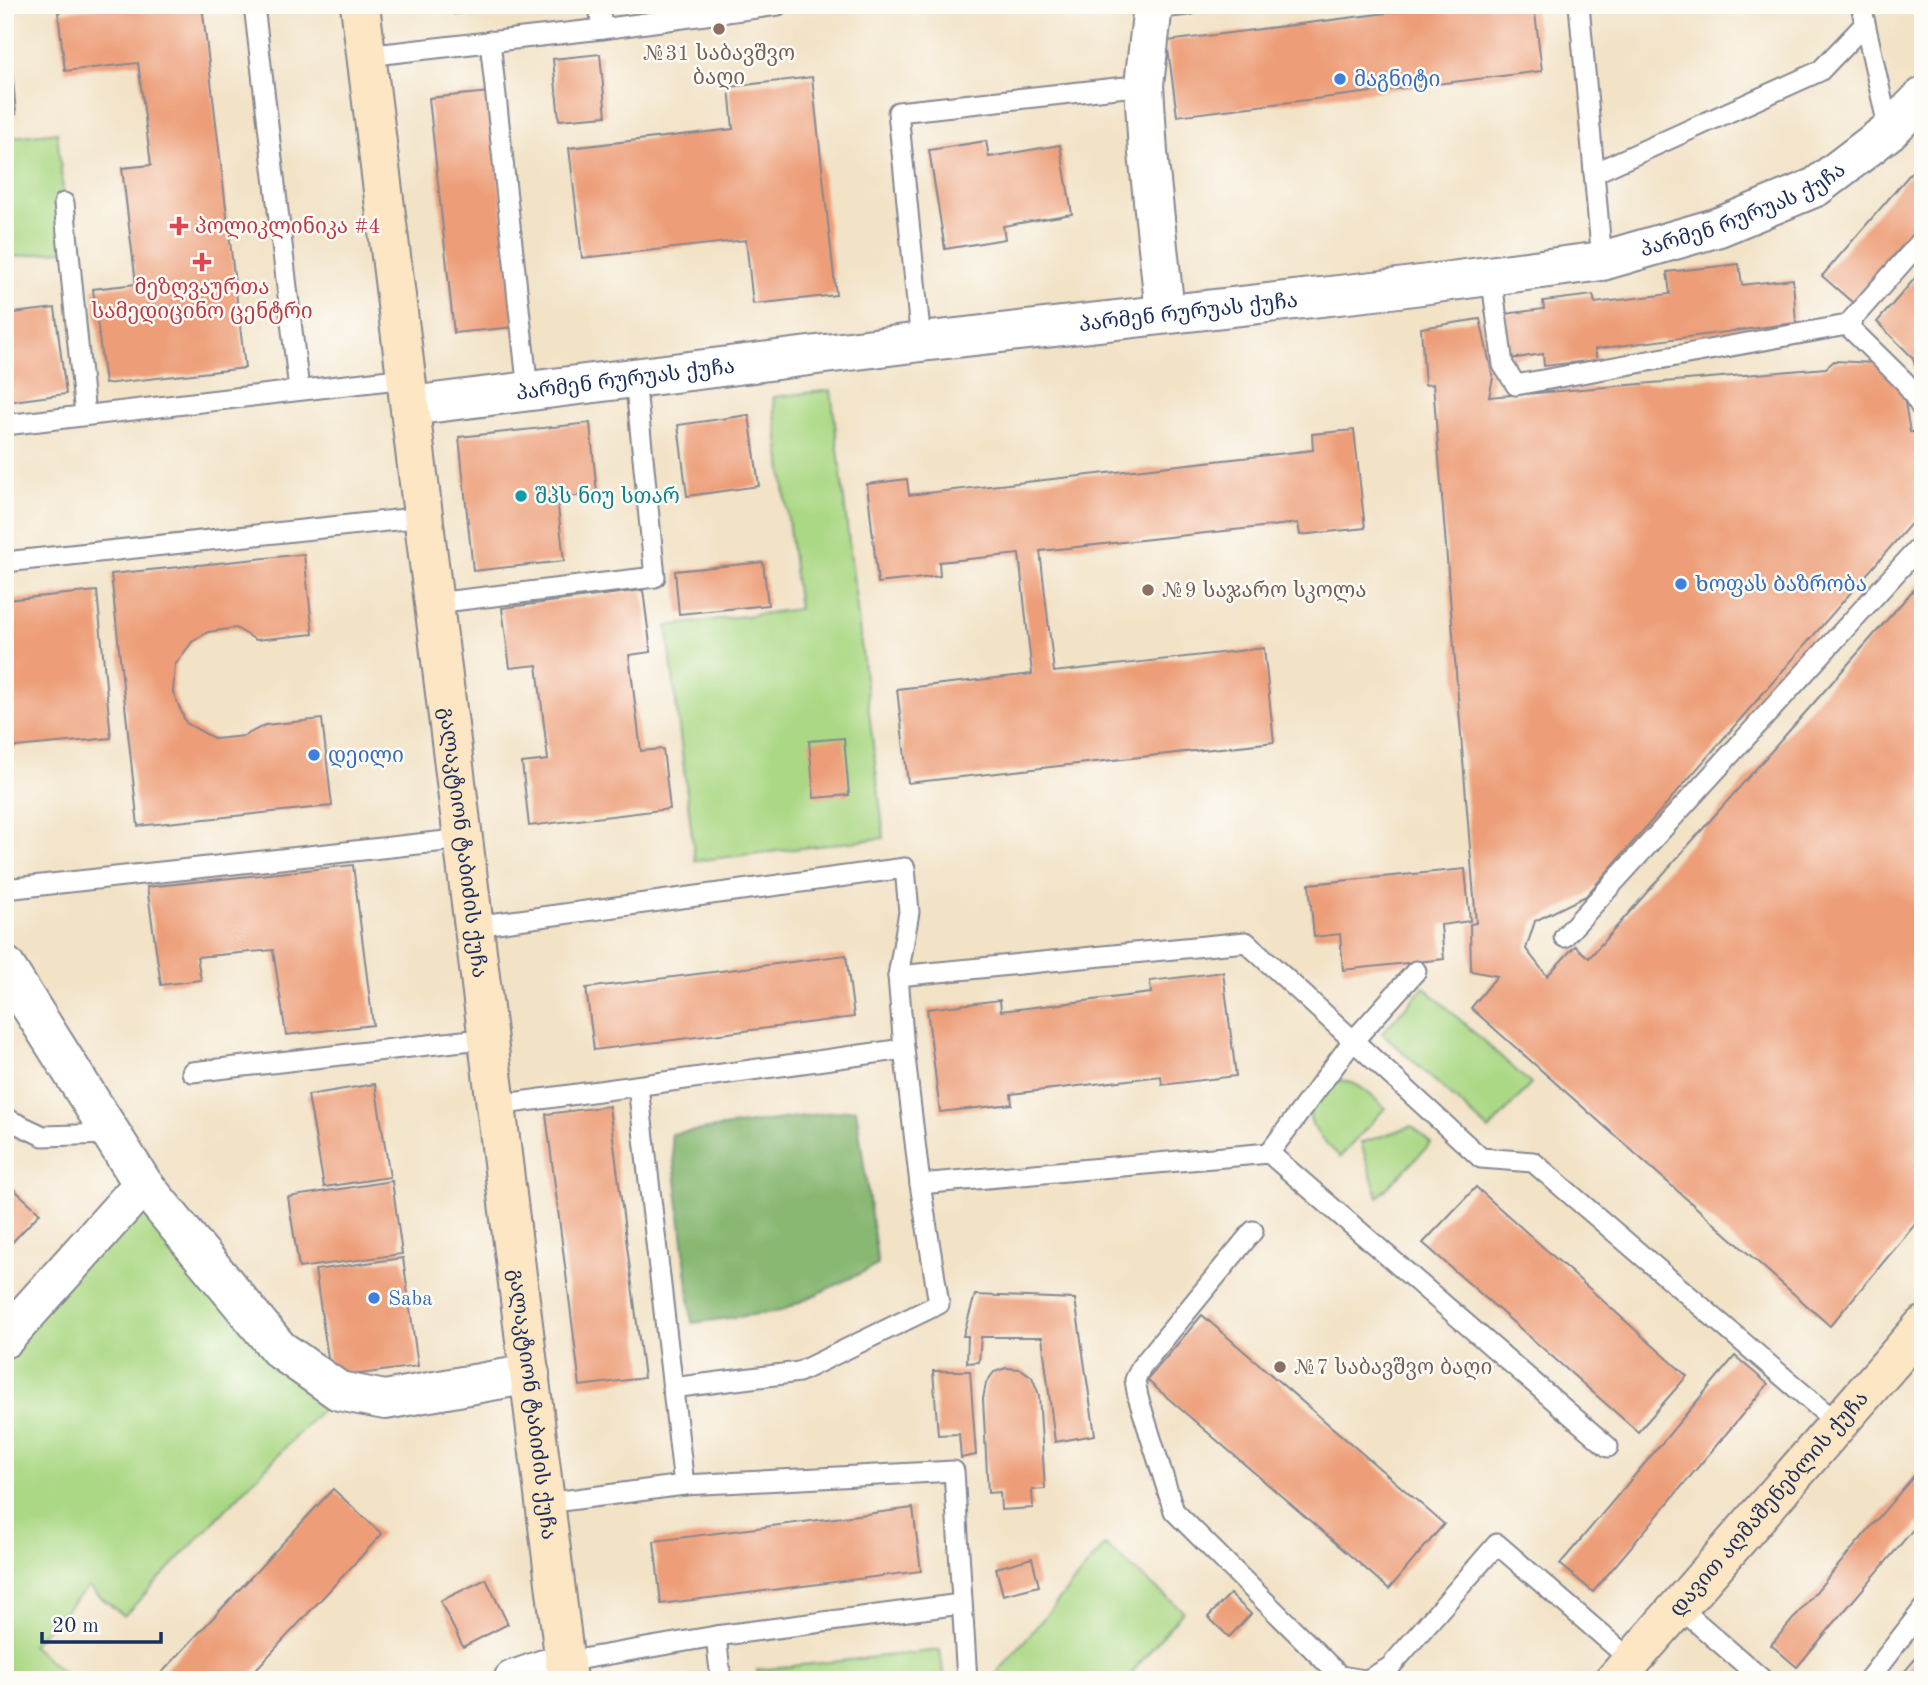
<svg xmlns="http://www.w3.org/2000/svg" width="1928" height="1685" viewBox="0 0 1928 1685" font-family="'Old Standard TT','Noto Serif Georgian',serif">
	<rect width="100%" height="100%" fill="#fdfcf7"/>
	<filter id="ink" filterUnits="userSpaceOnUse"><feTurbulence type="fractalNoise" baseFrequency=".0143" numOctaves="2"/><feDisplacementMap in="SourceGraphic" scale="14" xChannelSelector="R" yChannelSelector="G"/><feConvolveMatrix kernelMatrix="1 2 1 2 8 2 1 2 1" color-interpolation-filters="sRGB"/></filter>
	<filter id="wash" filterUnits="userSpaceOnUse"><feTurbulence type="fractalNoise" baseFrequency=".00686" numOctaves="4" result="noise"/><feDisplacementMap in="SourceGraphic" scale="28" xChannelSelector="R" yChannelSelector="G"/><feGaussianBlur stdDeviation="1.57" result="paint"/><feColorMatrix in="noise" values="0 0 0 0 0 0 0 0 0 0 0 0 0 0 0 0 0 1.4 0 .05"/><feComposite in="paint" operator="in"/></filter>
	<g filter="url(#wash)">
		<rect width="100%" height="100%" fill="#f2e2c6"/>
		<g fill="#abd884" stroke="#638471" stroke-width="2">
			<polygon points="57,132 69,250 5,258 5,138"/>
			<polygon points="831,390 884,838 695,861 667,626 799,609 773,397"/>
			<polygon points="1424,987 1531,1084 1489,1130 1382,1033"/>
			<path d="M1336,1080C1358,1080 1369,1094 1385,1108L1340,1157C1324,1141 1299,1121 1315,1098C1322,1089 1325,1085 1336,1080Z"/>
			<polygon points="1412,1126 1431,1143 1378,1197 1361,1143"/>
			<polygon points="143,1184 339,1391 124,1616 88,1587 31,1645 72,1680 5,1680 5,1338"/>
			<polygon points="1105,1545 1183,1611 1126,1680 997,1680 994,1677"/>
			<polygon points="940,1650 944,1680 758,1680 757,1670"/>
		</g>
		<polygon fill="#88b872" stroke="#527468" stroke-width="2" points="856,1109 878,1265 781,1311 692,1323 671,1134"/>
		<g id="blocks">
			<g fill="#ed9e78">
				<polygon points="116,5 202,5 245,368 105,384 93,289 136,284 122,168 151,165 138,63 65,71 58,12"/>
				<polygon points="453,5 507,5 507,7 454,14"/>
				<polygon points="1449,5 1534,5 1542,71 1177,116 1167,41"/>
				<polygon points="5,36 9,36 16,114 5,115"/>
				<polygon points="600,54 606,116 559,120 553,59"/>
				<polygon points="812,77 836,295 753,304 746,240 582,258 569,148 733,129 729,87"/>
				<polygon points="490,92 515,327 454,333 429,98"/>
				<polygon points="986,141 989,157 1060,145 1072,214 1003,226 1005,239 945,249 929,150"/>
				<polygon points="1923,159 1923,222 1853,303 1822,276"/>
				<polygon points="1739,264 1742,285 1793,279 1796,323 1595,349 1597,360 1544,366 1543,354 1510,359 1504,314 1544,309 1543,301 1593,295 1595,303 1670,294 1667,272"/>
				<polygon points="1923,269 1923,391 1922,392 1913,358 1877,322"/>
				<polygon points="55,308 66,394 5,402 5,314"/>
				<polygon points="1480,319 1493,378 1489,397 1826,368 1834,361 1875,363 1902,385 1910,432 1917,432 1923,457 1921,481 1923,510 1586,896 1535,921 1526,949 1547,976 1575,946 1589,958 1923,579 1923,1215 1830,1326 1471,1008 1497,976 1471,971 1470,924 1476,923 1433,384 1425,385 1421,328"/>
				<polygon points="749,415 759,486 687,496 678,425"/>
				<polygon points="590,423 597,494 557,498 564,561 473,571 459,437"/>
				<polygon points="1354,430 1365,528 1300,535 1298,523 1040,551 1054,672 1264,648 1274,742 908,783 897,689 1032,674 1019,554 939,562 940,576 878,583 867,484 907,479 909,495 1313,450 1312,434"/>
				<polygon points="304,554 313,634 256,640 236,628 208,632 192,642 175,665 173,692 186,723 215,739 244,736 265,725 322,719 332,806 138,826 111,574"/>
				<polygon points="763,562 768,605 679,614 675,571"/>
				<polygon points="643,590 651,652 629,655 641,751 663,749 670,809 529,826 522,763 548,760 537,665 510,668 502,608"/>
				<polygon points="97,591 111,738 5,748 5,600"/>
				<polygon points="844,738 849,795 814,798 809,741"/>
				<polygon points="353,865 373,1025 286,1035 273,950 197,957 201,980 161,985 147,887"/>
				<polygon points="1465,869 1470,921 1441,925 1444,959 1343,970 1340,934 1314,937 1309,884"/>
				<polygon points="846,955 854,1017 594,1050 586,988"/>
				<polygon points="1223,972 1236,1076 1162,1085 1161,1076 1011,1094 1012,1104 940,1112 927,1009 1000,1000 1001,1011 1151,993 1150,981"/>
				<polygon points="375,1084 390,1177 324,1187 308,1095"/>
				<polygon points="609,1106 644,1378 580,1386 546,1114"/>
				<polygon points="5,1181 40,1213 5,1250"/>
				<polygon points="392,1181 402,1254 299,1268 288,1197"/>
				<polygon points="1476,1187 1687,1376 1638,1432 1423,1243"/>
				<polygon points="403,1258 418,1366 331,1378 315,1270"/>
				<polygon points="975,1295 1075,1299 1095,1435 1055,1442 1042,1337 981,1337 979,1362 967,1363 968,1336 963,1336"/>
				<polygon points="1202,1315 1444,1524 1389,1589 1147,1380"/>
				<polygon points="1735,1356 1768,1384 1593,1592 1560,1564"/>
				<polygon points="1006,1368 1021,1369 1032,1377 1039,1395 1045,1489 1032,1490 1033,1508 1001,1510 1000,1492 988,1493 983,1399 986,1383 994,1372"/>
				<polygon points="933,1371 970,1371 976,1455 961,1458 959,1434 938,1435"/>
				<polygon points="1923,1465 1923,1518 1797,1667 1771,1645"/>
				<polygon points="333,1489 382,1534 246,1680 155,1680"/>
				<polygon points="913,1508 921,1571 661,1604 654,1541"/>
				<polygon points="1032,1558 1039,1586 1003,1595 996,1568"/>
				<polygon points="486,1579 508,1624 463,1647 440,1601"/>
				<polygon points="1230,1594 1251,1614 1229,1637 1208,1617"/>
				<polygon points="1923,1650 1923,1680 1897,1680"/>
			</g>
		</g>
	</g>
	<g filter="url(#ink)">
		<use href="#blocks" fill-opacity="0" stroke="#868892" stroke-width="2"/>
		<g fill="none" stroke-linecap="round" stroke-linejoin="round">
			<g stroke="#868892" stroke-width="23">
				<g id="lane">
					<polyline points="254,5 299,390"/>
					<polyline points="1579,5 1602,261"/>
					<polyline points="1861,5 1889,131"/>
					<polyline points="1153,9 1188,5"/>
					<polyline points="602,29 778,5"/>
					<polyline points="490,41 528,391"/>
					<polyline points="366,56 602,29 599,5"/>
					<polyline points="1594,173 1820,71 1865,24"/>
					<polyline points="64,203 85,415"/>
					<polyline points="1491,274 1503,365 1516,385 1847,325 1923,239"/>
					<polyline points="1847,325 1905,382 1923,410"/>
					<polyline points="921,342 898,112 1144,85"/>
					<polyline points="5,425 406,378"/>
					<polyline points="5,562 424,517"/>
					<polyline points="435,603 655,577 635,378"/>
					<polyline points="5,889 464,839"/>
					<polyline points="474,926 905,868 909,912 898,976 904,1049 920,1184 939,1304 799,1372 672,1388"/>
					<polyline points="1564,937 1923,543"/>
					<polyline points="898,976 1246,942 1481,1158 1533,1162 1838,1424"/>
					<polyline points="192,1072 489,1038"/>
					<polyline points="638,1086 684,1485"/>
					<polyline points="497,1105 904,1049"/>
					<polyline points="5,1118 43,1136 111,1134"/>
					<polyline points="1269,1153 1353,1041 1416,971"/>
					<polyline points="920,1184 1269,1153 1608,1447"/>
					<polyline points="1253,1231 1141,1367 1135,1380 1138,1397 1174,1511 1340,1676 1365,1680"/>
					<polyline points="546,1503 684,1485 954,1471 967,1680"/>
					<polyline points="1679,1607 1763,1680"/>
					<polyline points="716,1636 721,1680"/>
					<polyline points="564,1662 716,1636 961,1604"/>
					<polyline points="1367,1680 1390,1667 1497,1544 1632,1661"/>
					<polyline points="1868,1680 1923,1609"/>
				</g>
			</g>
			<g stroke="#868892" stroke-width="42">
				<g id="street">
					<polyline points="1153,5 1144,85 1148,153 1165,313"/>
					<path id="s1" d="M410,406L921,342L1383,290L1602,261L1719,227L1816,187L1889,131L1923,97"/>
					<polyline points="5,966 143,1184 5,1338"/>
					<polyline points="143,1184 279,1349 339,1391 385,1400 530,1374"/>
					<polyline points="513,1680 564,1662"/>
				</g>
			</g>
			<g stroke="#868892" stroke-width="42">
				<g id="secondary">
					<path id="s2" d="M360,5L567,1680"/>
					<path id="s3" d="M1615,1680L1923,1326"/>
				</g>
			</g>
			<use href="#lane" stroke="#fff" stroke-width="19"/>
			<use href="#street" stroke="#fff" stroke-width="38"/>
			<use href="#secondary" stroke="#fce6c4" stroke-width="38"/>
		</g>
	</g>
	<g fill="#8d6e63" stroke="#fdfcf7" stroke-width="2.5">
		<circle cx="719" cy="29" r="7"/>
		<circle cx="1148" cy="590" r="7"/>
		<circle cx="1280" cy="1367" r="7"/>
	</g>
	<g fill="#3f7fe0" stroke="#fdfcf7" stroke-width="2.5">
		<circle cx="1340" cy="79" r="7"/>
		<circle cx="1681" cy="584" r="7"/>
		<circle cx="314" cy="755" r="7"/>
		<circle cx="374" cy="1298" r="7"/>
	</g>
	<g fill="#e0444e" stroke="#fdfcf7" stroke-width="2.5">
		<path d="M175.5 215.5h7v7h7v7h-7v7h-7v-7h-7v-7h7z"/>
		<path d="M198.5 251.5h7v7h7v7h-7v7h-7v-7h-7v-7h7z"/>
	</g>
	<circle fill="#0f9aa8" stroke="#fdfcf7" stroke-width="2.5" cx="521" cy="496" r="7"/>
	<g text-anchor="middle" stroke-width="5" stroke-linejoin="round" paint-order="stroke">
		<g font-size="21" fill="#785e54" stroke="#fdfcf7" text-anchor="start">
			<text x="719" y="60" text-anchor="middle">№31 საბავშვო<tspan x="719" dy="24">ბაღი</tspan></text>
			<text x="1162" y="597">№9 საჯარო სკოლა</text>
			<text x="1294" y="1374">№7 საბავშვო ბაღი</text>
		</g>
		<g font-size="21" fill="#366cbe" stroke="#fdfcf7" text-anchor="start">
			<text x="1354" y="86">მაგნიტი</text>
			<text x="1695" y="591">Ხოფას Ბაზრობა</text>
			<text x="328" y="762">დეილი</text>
			<text x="388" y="1305">Saba</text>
		</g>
		<g font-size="21" fill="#1b2f5e" stroke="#fdfcf7">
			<text dy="7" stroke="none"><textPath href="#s1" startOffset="1351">პარმენ რურუას ქუჩა</textPath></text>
			<text dy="7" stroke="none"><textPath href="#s1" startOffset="784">პარმენ რურუას ქუჩა</textPath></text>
			<text dy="7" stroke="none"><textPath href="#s1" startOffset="217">პარმენ რურუას ქუჩა</textPath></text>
			<text dy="7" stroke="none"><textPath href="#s2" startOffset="844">გალაკტიონ ტაბიძის ქუჩა</textPath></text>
			<text dy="7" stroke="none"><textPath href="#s2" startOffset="1410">გალაკტიონ ტაბიძის ქუჩა</textPath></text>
			<text dy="7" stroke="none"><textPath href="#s3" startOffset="234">დავით აღმაშენებლის ქუჩა</textPath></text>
		</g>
		<g font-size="21" fill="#be3a42" stroke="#fdfcf7" text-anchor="start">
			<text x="195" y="233">პოლიკლინიკა #4</text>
			<text x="202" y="294" text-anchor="middle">მეზღვაურთა<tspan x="202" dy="24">სამედიცინო ცენტრი</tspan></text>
		</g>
		<g font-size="21" fill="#0d838f" stroke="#fdfcf7" text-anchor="start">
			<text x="535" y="503">შპს ნიუ სთარ</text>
		</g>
	</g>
	<rect width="1928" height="1685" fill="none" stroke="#fdfcf7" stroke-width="28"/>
	<path d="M42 1632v10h119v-10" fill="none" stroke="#1b2f5e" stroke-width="3.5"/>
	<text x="52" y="1632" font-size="21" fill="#1b2f5e" stroke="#fdfcf7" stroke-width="5" paint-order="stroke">20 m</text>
</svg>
